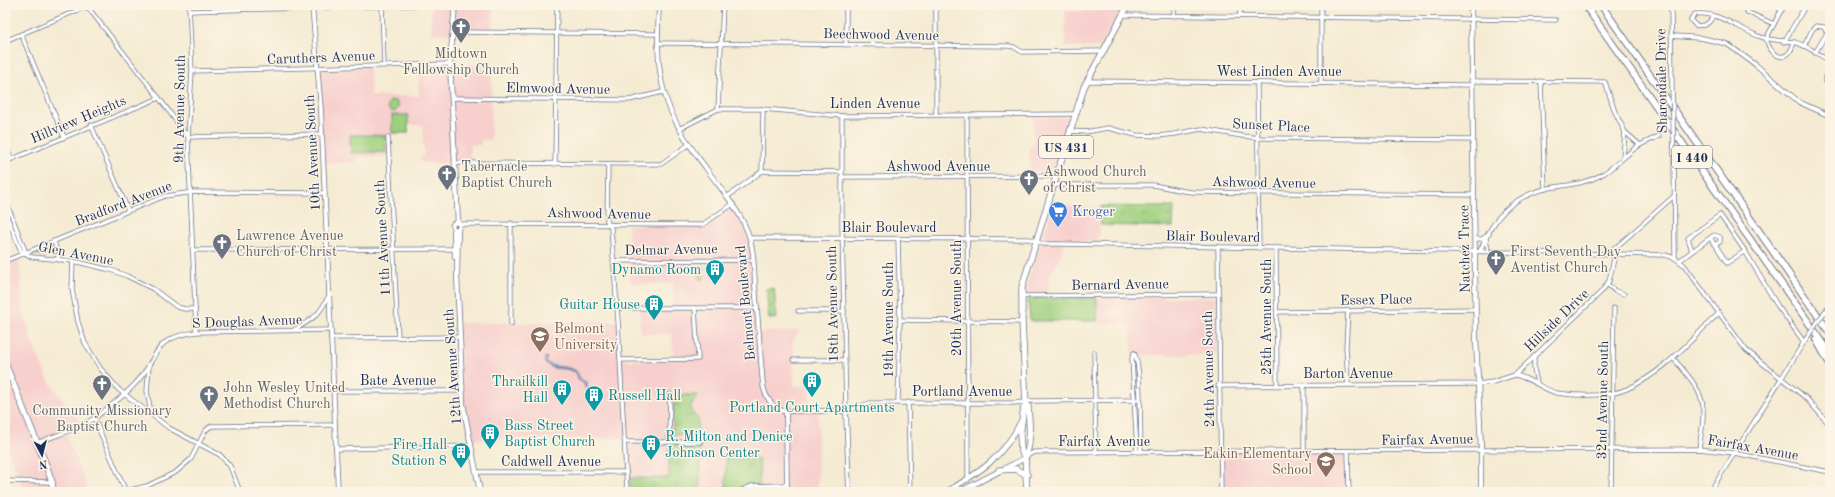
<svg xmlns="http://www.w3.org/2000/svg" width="1835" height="497" viewBox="0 0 1835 497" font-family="'Old Standard TT',serif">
	<defs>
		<pattern id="grass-tufts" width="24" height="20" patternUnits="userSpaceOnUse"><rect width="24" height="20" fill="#9ed07f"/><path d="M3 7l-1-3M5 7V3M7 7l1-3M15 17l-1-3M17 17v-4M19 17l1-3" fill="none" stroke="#80a96b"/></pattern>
		<pattern id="water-ripples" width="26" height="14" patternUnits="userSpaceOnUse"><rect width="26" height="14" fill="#58a6d2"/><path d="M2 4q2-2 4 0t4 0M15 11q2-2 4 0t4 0" fill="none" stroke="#4888ae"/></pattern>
	</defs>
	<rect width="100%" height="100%" fill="#fcf5e5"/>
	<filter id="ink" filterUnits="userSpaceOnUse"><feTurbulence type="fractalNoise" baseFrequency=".025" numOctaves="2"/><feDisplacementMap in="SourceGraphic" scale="8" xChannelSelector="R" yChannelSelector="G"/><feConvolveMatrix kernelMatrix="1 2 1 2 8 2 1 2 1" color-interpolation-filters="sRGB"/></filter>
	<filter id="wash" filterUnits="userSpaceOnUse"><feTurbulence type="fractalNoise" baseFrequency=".012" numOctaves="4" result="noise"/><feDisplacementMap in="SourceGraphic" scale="16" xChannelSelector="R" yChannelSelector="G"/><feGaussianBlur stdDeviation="0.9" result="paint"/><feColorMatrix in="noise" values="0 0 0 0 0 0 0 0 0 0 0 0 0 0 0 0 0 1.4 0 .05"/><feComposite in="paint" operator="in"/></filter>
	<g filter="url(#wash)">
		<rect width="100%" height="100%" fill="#f5ebd3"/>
		<g fill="#f7d0cd">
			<polygon points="431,5 493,5 492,32 431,34"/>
			<polygon points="1101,5 1123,5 1100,47 1065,47 1065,11 1101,11"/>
			<polygon points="417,64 492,65 491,140 481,140 481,145 470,145 470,161 454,159 454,163 421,163 420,156 424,156 423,125 409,125 409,133 392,134 392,137 388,137 389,156 358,157 358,162 323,163 318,68 369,66 371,96 419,96"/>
			<polygon points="1033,117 1070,117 1053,173 1030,173 1029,147 1034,147"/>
			<polygon points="733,204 741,217 751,244 759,333 799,330 793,342 794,387 810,385 810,411 818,411 818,492 627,492 625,438 470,440 464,417 459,323 538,323 618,321 620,360 674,360 672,334 640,334 640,308 706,311 706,308 673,306 673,284 630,284 628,225 703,225"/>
			<polygon points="1054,204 1076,207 1100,208 1099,241 1064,240 1061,255 1050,276 1049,294 1027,294 1026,286"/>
			<polygon points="19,256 23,308 31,341 49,381 82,425 65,432 89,492 21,492 21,481 5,442 5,261"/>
			<polygon points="1216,297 1216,355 1132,355 1131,323 1098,323 1097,298"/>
			<polygon points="1220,451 1348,451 1349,492 1220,492"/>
		</g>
		<g fill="url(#grass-tufts)" stroke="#5c806e">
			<polygon points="1101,206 1174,207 1173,227 1101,225"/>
			<polygon points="51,246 54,248 55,255 54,257 31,254"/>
			<polygon points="774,288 777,318 769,319 766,289"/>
			<polygon points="674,395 698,395 693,403 691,404 691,411 698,419 698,435 672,435"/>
			<polygon points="700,443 700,492 630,492 630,478 669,478 669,444"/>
			<polygon points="726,459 759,459 760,492 726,492"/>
		</g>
		<g fill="#9ed07f" stroke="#5c806e">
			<circle cx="393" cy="106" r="5.5"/>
			<rect x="392" y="115" width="16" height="18"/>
			<polygon points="350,135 385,135 386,152 351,153"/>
			<polygon points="698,266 703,266 704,279 699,279"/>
			<polygon points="1032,298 1097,298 1097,321 1030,321 1028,299"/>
		</g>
		<path fill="url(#water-ripples)" stroke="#3a6a98" d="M545,357L547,358L545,362C555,369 566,365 576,371L580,379L587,383V388H585L584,382L579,380L576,372L566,369L553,368L545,363Z"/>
	</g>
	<g filter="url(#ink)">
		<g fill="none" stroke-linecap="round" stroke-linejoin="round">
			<g stroke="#677187" stroke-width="5">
				<g id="minor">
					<polyline points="86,5 159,98 188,137 322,134"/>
					<polyline points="189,5 192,71 188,137 196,332"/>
					<polyline points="382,5 384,65"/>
					<polyline points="936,5 936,114"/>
					<polyline points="1240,5 1240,16"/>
					<polyline points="1321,5 1321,83"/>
					<polyline points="1671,5 1672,87"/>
					<polyline points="1743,5 1747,12 1774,24"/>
					<polyline points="1773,5 1782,10"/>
					<path d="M1784,5L1766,39C1771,58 1788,65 1794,42"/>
					<polyline points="1827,5 1830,7"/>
					<polyline points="190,11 416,5"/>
					<polyline points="1122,15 1556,20"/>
					<polyline points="1174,16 1174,5"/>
					<path d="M1714,16C1708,24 1705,27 1695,25L1691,20L1695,14C1717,11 1738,28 1758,36C1770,41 1782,40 1794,42C1807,45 1819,55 1830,61"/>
					<polyline points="453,32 658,34"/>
					<polyline points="21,34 64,137"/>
					<polyline points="5,41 90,5"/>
					<polyline points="1784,42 1806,5"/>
					<polyline points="658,43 1009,46 1014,47 1022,52 1103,51"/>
					<polyline points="846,45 846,5"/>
					<polyline points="1804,46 1812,30 1816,26 1824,27 1827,33 1815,53"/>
					<polyline points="192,71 450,64"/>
					<polyline points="1086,81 1471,85"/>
					<polyline points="1471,81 1605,82 1615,112 1625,132 1640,145"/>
					<polyline points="1541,81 1545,189"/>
					<polyline points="1257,82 1259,248"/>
					<polyline points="1826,82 1826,76 1830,69"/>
					<polyline points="453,98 629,100 663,92"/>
					<polyline points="718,109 723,5"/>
					<polyline points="967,115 968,480"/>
					<polyline points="842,116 842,226 846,411 870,403 1014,403 1032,401 1140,400"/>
					<polyline points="91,125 128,210"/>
					<polyline points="679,129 718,109 763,109 842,116 1076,114"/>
					<polyline points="1071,131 1085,132 1108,128 1136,135 1158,136 1175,134 1201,129 1242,136 1261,138 1473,140"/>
					<polyline points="388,137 398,337"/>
					<polyline points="5,144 11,159"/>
					<polyline points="1674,157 1675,258"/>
					<polyline points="1623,158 1625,132"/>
					<polyline points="5,162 159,98"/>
					<polyline points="454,163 661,164 688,145"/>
					<polyline points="555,164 557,5"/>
					<polyline points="608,165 607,221 611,228 618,321 627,492"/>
					<polyline points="762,171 763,109"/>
					<polyline points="842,177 1057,176"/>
					<path d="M1054,185H1153C1166,187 1179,191 1192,192L1474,195"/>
					<polyline points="727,197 762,171 842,172"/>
					<polyline points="5,199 26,253"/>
					<polyline points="5,212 21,251 32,257 73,261 111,270 127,276 153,289 177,307 185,309 195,309"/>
					<polyline points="511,223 511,324"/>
					<polyline points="459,224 702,225 733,204"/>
					<polyline points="750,238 1030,239 1043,244 1062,244 1665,255 1675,258 1684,265 1746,350 1806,398 1830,425"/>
					<polyline points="898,238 900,320 898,402"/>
					<polyline points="1475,239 1482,239 1489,234"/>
					<polyline points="1486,239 1488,251"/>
					<polyline points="54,241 59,260"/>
					<polyline points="1218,247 1221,492"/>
					<polyline points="1276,248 1277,385"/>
					<polyline points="192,250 454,249"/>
					<path d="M1480,251C1493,218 1510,198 1545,189C1563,185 1582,185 1599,176C1614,169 1625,154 1640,145C1646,142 1653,139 1659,136"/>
					<polyline points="1692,251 1688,238 1720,215 1745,251 1727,263 1715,244"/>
					<polyline points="1745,251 1777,305 1804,342"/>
					<polyline points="5,261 165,196 194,192 325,193"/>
					<polyline points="73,261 72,289 78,322 85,343 100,368 119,390 169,428 220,455 230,466 240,492"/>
					<polyline points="613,261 753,260"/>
					<polyline points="1679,261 1714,235 1720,237 1720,242 1716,244 1713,243 1711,238"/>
					<polyline points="1607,284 1615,291 1624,294"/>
					<polyline points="1021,296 1218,294"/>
					<polyline points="617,308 757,308"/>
					<polyline points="1348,310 1346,347 1348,385"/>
					<polyline points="798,311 844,311"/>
					<polyline points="1277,312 1476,309"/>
					<polyline points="900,320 1022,322"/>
					<path d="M294,330C313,319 320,315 329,295"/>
					<polyline points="331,338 460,337"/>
					<polyline points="1094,352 1096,453"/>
					<path d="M1134,353C1142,366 1140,433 1141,452"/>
					<polyline points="1134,353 1132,358 1137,452"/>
					<polyline points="1534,356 1534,369 1537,383"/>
					<path d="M1673,358C1685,372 1702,389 1703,408C1704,421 1701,436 1699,449"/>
					<polyline points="620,360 698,359 695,308"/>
					<polyline points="793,360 844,360"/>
					<polyline points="149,367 147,391 151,413"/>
					<path d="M1515,375C1531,378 1543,390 1557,393C1576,396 1609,397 1627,389C1664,373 1690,340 1719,313"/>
					<polyline points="1304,385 1304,451"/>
					<polyline points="1218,386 1478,384 1493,382 1515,375 1602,291 1609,281 1614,259 1613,250 1674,196"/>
					<polyline points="333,391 462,391"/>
					<polyline points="908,402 910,492"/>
					<polyline points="94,418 126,492"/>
					<polyline points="625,442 700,442"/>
					<polyline points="669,442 670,394"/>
					<path d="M37,443C56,435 79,429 96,417C109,407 123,397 134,385C161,358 148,339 196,332L331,330"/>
					<polyline points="336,449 471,446"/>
					<polyline points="1348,451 1349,492"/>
					<polyline points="1027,456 1034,452 1699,449 1734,453 1830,472"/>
					<polyline points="476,472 626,472"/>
					<polyline points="5,481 52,482"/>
					<polyline points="126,491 147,486 176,472 191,459 205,431 211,426 335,425"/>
					<polyline points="738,492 751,486 787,485"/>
					<polyline points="1611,492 1614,308"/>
					<polyline points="1710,492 1806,339"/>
				</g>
			</g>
			<g stroke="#677187" stroke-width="5.5">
				<g id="tertiary">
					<polyline points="312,5 321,110 338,492"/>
					<path d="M659,5C655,79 661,109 706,168C719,187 736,205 745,226C754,244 754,265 755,285C758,318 760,352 763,385C765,396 772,408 783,411H846L849,492"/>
					<polyline points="1672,36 1702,38 1727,44 1756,65 1799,102 1830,116"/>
					<circle cx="456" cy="226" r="3.5"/>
					<polyline points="786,411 787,492"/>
				</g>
			</g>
			<g stroke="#677187" stroke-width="6">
				<g id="secondary">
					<polyline points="455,5 450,64 458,223"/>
					<polyline points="1471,5 1476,337 1481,449 1481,492"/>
					<polyline points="454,229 455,257"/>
					<polyline points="458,229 457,275 463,404 480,492"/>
					<path d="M946,492C980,472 1003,458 1021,421"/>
					<polyline points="959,492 1025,458"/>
				</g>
			</g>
			<g stroke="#677187" stroke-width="7">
				<g id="primary">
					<polyline points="5,363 46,465 52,482 53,492"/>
					<polyline points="1026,404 1024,407 1020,435 1021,450 1025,458 1027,492"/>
					<path d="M1025,458C1032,442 1029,424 1028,406L1026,404L1022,322V287L1084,87L1128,5"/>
					<polyline points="999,470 1016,469 1027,475"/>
				</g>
			</g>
			<g stroke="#677187" stroke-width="8">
				<g id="motorway">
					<polyline points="1585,5 1830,353"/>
					<polyline points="1601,5 1830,333"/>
					<polyline points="1816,339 1830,364"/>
				</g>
			</g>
			<use href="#minor" stroke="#fff" stroke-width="3.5"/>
			<use href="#tertiary" stroke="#fff" stroke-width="4"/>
			<use href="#secondary" stroke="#fff" stroke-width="4.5"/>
			<use href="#primary" stroke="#fff" stroke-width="5.5"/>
			<use href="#motorway" stroke="#fff" stroke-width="6"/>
			<g stroke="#677187" stroke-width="5" stroke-linecap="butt">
				<g id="minor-bridge">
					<polyline points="1672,87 1674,157"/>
					<polyline points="1806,339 1828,307"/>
				</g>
			</g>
			<use href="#minor-bridge" stroke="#fff" stroke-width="3.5"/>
		</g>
	</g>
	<defs>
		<g id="church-pin" transform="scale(1)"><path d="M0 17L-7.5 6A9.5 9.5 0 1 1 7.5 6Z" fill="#6b7280" stroke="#fcf5e5"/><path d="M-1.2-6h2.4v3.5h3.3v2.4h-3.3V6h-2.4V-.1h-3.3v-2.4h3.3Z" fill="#fff"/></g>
		<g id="supermarket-pin" transform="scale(1)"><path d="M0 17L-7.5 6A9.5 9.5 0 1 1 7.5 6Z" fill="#3f7fe0" stroke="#fcf5e5"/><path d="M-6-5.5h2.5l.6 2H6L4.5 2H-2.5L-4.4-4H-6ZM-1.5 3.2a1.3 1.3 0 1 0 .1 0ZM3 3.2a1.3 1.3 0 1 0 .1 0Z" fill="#fff"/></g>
		<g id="building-pin" transform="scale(1)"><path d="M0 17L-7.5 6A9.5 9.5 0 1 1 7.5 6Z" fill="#0f9aa8" stroke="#fcf5e5"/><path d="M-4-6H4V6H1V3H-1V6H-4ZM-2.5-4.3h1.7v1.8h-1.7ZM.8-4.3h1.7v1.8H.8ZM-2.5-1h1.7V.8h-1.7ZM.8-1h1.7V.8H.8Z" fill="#fff"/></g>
		<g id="university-pin" transform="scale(1)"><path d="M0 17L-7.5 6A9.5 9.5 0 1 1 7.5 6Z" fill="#8d6e63" stroke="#fcf5e5"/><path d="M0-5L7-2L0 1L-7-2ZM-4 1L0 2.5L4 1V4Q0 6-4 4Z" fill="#fff"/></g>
		<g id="school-pin" transform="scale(1)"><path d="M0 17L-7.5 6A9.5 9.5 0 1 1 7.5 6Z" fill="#8d6e63" stroke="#fcf5e5"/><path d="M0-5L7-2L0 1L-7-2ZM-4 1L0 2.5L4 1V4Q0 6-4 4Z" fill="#fff"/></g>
	</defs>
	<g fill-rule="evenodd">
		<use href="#church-pin" x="461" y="27"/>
		<use href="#church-pin" x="447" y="174"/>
		<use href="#church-pin" x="1029" y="179"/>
		<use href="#supermarket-pin" x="1058" y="211"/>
		<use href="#church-pin" x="222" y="243"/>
		<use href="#church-pin" x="1496" y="259"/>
		<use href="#building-pin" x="715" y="269"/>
		<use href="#building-pin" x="654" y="304"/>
		<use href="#university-pin" x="540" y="336"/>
		<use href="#building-pin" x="812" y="381"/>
		<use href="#church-pin" x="102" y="384"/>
		<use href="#building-pin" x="562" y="389"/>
		<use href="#church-pin" x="209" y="395"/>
		<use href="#building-pin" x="594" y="395"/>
		<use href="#building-pin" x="490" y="433"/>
		<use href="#building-pin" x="651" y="444"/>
		<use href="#building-pin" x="461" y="452"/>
		<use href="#school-pin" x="1326" y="461"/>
	</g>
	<g text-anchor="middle" stroke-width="3" stroke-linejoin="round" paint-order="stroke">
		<g fill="#fcf5e5" stroke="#5e6a86" stroke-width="1">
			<rect x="1039" y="136" width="54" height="22" rx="3"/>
			<rect x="1672" y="146" width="40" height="22" rx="3"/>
		</g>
		<g font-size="13" font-weight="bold" fill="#1b2f5e">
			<text x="1066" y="152">US 431</text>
			<text x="1692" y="162">I 440</text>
		</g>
		<g font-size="14" fill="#1b2f5e" stroke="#fcf5e5">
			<text transform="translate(881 34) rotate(1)" y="5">Beechwood Avenue</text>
			<text transform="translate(321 57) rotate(-2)" y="5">Caruthers Avenue</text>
			<text x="1279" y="76">West Linden Avenue</text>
			<text transform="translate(1661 81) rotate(-91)" y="5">Sharondale Drive</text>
			<text transform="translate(558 88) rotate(1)" y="5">Elmwood Avenue</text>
			<text x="875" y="108">Linden Avenue</text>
			<text transform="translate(179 109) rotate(-89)" y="5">9th Avenue South</text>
			<text transform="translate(78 119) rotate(-23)" y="5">Hillview Heights</text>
			<text transform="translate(1271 125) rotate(3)" y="5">Sunset Place</text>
			<text transform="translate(312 153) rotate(-93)" y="5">10th Avenue South</text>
			<text x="938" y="171">Ashwood Avenue</text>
			<text transform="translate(1264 182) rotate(1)" y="5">Ashwood Avenue</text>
			<text transform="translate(123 203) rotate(-21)" y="5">Bradford Avenue</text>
			<text transform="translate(599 213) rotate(1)" y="5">Ashwood Avenue</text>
			<text x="889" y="232">Blair Boulevard</text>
			<text transform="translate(1213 236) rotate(1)" y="5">Blair Boulevard</text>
			<text transform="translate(382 238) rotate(-93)" y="5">11th Avenue South</text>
			<text transform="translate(671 249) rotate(-1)" y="5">Delmar Avenue</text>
			<text transform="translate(1464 249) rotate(-91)" y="5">Natchez Trace</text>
			<text transform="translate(76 253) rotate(11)" y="5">Glen Avenue</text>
			<text transform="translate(1120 284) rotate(-1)" y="5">Bernard Avenue</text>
			<text transform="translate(956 298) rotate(-90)" y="5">20th Avenue South</text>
			<text transform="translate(1376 299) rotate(-1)" y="5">Essex Place</text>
			<text transform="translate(745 303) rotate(-95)" y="5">Belmont Boulevard</text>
			<text transform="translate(832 304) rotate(-91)" y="5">18th Avenue South</text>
			<text transform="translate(1266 317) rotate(-90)" y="5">25th Avenue South</text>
			<text transform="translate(888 320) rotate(-90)" y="5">19th Avenue South</text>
			<text transform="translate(1556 320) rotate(-44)" y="5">Hillside Drive</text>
			<text transform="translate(247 321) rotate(-2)" y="5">S Douglas Avenue</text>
			<text transform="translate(452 367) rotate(-94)" y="5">12th Avenue South</text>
			<text transform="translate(1208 369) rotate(-91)" y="5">24th Avenue South</text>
			<text x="1348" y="378">Barton Avenue</text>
			<text x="398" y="385">Bate Avenue</text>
			<text x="962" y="396">Portland Avenue</text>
			<text transform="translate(1602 400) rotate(-89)" y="5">32nd Avenue South</text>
			<text transform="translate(1427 439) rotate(-1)" y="5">Fairfax Avenue</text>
			<text x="1104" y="446">Fairfax Avenue</text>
			<text transform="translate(1753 447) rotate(10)" y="5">Fairfax Avenue</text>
			<text x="551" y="466">Caldwell Avenue</text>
		</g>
		<g font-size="14" fill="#5b616d" stroke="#fcf5e5" text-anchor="start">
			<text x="461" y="58" text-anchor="middle">Midtown<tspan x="461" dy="16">Felllowship Church</tspan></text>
			<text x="461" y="171">Tabernacle<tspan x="461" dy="16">Baptist Church</tspan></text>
			<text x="1043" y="176">Ashwood Church<tspan x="1043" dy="16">of Christ</tspan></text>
			<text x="236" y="240">Lawrence Avenue<tspan x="236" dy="16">Church of Christ</tspan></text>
			<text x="1510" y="256">First Seventh Day<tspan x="1510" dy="16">Aventist Church</tspan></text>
			<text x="223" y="392">John Wesley United<tspan x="223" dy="16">Methodist Church</tspan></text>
			<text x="102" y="415" text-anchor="middle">Community Missionary<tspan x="102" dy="16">Baptist Church</tspan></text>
		</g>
		<g font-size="14" fill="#366cbe" stroke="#fcf5e5" text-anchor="start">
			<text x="1072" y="216">Kroger</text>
		</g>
		<g font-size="14" fill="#0d838f" stroke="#fcf5e5" text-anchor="end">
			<text x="701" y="274">Dynamo Room</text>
			<text x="640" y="309">Guitar House</text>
			<text x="548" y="386">Thrailkill<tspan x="548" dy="16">Hall</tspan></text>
			<text x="608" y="400" text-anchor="start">Russell Hall</text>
			<text x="812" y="412" text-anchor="middle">Portland Court Apartments</text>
			<text x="504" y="430" text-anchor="start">Bass Street<tspan x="504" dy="16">Baptist Church</tspan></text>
			<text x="665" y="441" text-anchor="start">R. Milton and Denice<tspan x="665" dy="16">Johnson Center</tspan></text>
			<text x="447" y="449">Fire Hall<tspan x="447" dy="16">Station 8</tspan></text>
		</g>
		<g font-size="14" fill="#785e54" stroke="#fcf5e5" text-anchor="start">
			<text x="554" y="333">Belmont<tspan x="554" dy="16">University</tspan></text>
			<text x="1312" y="458" text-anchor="end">Eakin Elementary<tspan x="1312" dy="16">School</tspan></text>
		</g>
	</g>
	<rect width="1835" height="497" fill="none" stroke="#fcf5e5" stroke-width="20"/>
	<g transform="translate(42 455) rotate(173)" stroke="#fcf5e5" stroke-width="3" paint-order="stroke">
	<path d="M0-3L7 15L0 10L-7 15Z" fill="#1b2f5e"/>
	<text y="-6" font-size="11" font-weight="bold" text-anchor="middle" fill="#1b2f5e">N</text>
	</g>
</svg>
